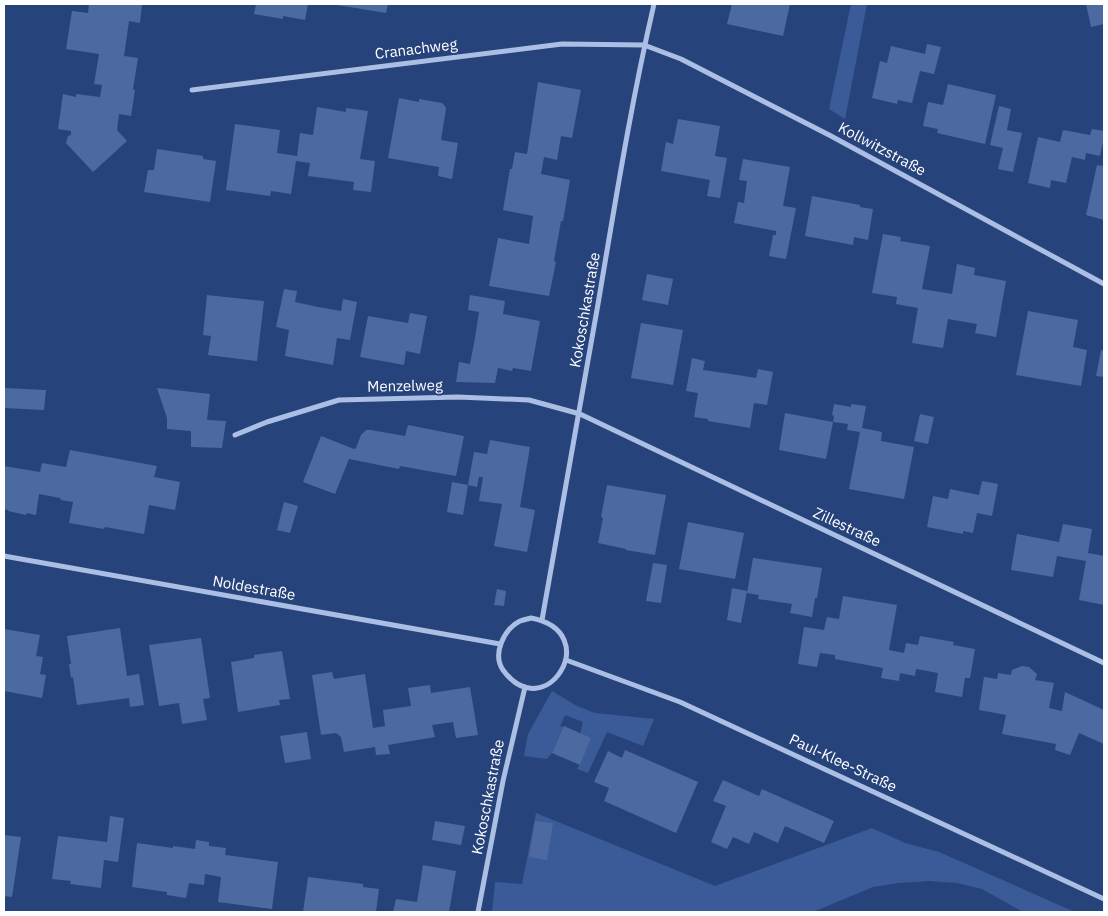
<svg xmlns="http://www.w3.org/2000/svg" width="1108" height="916" viewBox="0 0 1108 916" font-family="'IBM Plex Sans',sans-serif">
	<rect width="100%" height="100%" fill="#27437b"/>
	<g fill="#3b5b98">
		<polygon points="851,4 867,4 845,119 829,109"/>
		<polygon points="552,691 577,706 595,713 654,719 643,746 607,732 588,773 577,769 580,764 580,734 583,722 565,715 560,727 564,726 552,753 547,759 524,756 528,734"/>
		<polygon points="536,813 715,886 872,828 905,843 939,852 1075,912 1023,912 982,889 957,883 929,881 898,883 873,887 813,912 492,912 495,882 522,884"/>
	</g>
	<g fill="#4c6aa1">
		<polygon points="89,4 142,4 140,23 129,21 124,56 138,58 133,89 135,90 131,116 119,114 117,130 127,141 93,172 66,143 68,136 71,135 71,131 58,129 63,94 76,97 76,94 100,97 102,85 94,84 99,54 66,49 72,11 88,13"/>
		<polygon points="256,4 308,4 305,20 283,16 283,19 254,14"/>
		<polygon points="337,4 388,4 386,13 337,5"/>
		<polygon points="732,4 790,4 783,36 727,24"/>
		<polygon points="1086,4 1104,4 1104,24 1091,27"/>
		<polygon points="927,44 941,47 934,74 920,71 912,103 898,100 897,104 872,98 880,61 887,63 891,46 925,54"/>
		<polygon points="538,82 581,90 572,138 561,136 557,160 544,157 541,174 570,180 563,221 561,221 554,261 556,262 549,296 489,286 498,238 529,244 533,216 503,210 510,169 512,169 515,152 527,154"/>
		<polygon points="948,84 996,95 985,144 937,133 938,129 923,126 928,102 943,105"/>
		<polygon points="399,98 419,102 419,99 442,103 445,106 446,109 441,140 458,143 452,179 438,176 439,167 388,158"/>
		<polygon points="999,106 1011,109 1007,130 1022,133 1013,172 998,169 1003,148 990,145"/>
		<polygon points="317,107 346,112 346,108 368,111 360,159 375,161 371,192 353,190 354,182 308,176 310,163 296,161 291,194 271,191 270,196 226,190 235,124 280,130 277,153 297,156 300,133 313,135"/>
		<polygon points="678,119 720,126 715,156 727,158 720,198 707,196 710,180 661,171 666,142 673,144"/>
		<polygon points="1092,129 1104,131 1104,137 1100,156 1086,153 1085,160 1072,157 1066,183 1051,180 1050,188 1028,183 1038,137 1060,142 1063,130 1090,135"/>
		<polygon points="157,149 203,156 203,159 216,161 210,202 144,192 148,170 154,170"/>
		<polygon points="743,159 790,167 783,206 796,208 786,259 769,256 773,235 776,235 776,231 734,223 738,202 744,203 747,181 739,180"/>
		<polygon points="1097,165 1104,166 1104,220 1086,215"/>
		<polygon points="812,196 860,205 860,207 873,209 868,240 854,237 853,245 805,236"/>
		<polygon points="883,234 901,237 900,241 930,246 922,289 952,294 957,264 975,268 974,275 1006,281 996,337 975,333 977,324 948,319 943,348 912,343 918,308 896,304 897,297 872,293"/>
		<polygon points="647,274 673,279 668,305 642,300"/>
		<polygon points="284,289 297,291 295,302 318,307 341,311 343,299 357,302 350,340 337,338 333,365 285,356 289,330 276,327"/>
		<polygon points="207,295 264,301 257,361 208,355 211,336 203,335"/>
		<polygon points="470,295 505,301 503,314 540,321 531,371 513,368 512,371 498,368 495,383 456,382 459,362 470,364 475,338 479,312 468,310"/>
		<polygon points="1028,311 1078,320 1073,347 1087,350 1081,386 1016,375"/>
		<polygon points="410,313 427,316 420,354 406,351 404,365 360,357 368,316 408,323"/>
		<polygon points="641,323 683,330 673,385 631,378"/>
		<polygon points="1101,350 1104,351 1104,377 1096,376"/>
		<polygon points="692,358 705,361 703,370 731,374 756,378 758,369 773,372 767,405 754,403 750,428 708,421 708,419 694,417 698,393 686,391"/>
		<polygon points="4,388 46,390 44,410 4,408"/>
		<polygon points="157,388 210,394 207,420 226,421 222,448 191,447 191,431 167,429 167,418"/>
		<polygon points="834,404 851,407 851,404 866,406 862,428 882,432 881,441 914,447 904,499 849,489 860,432 847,430 848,424 833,422 826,459 779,450 785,413 833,422 834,416 832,415"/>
		<polygon points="920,414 934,417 928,444 914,441"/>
		<polygon points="408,425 464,436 456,476 400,466 399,469 349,459 335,494 303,482 321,436 354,449 356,448 361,435 366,430 371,430 405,436"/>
		<polygon points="490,440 530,447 520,507 535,510 527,552 494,546 502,504 479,501 483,477 479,477 477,487 468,485 474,452 487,454"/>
		<polygon points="70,450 157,466 154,477 180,482 175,510 149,505 144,534 105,527 104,529 69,523 73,502 61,500 60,498 39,494 36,515 27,513 26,515 8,511 8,510 4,509 4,466 40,472 42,463 66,467"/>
		<polygon points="982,481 998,484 992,516 977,513 973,533 963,531 963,534 927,527 933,496 948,499 950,489 979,495"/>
		<polygon points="452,482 468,485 463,515 447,512"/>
		<polygon points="607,485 666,495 655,555 626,550 626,549 598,543 603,518 601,517"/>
		<polygon points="284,502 298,506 290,533 277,530"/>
		<polygon points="688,522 744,533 735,579 679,569"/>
		<polygon points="1063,524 1092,529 1088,553 1104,556 1104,605 1079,600 1086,561 1057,556 1053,577 1011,570 1017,534 1059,542"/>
		<polygon points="753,558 822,568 817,598 815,598 812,617 790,613 792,604 758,599 759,595 747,593"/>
		<polygon points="653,563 667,565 661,603 646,601"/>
		<polygon points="732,588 747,591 741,623 727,620"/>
		<polygon points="497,589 506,591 504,606 494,605"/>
		<polygon points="843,596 897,605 889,650 904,653 906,643 918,645 920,636 954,642 953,645 975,649 970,678 965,678 962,697 935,692 938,673 916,669 915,676 900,673 899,681 881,678 883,668 835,659 835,655 820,653 817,667 798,664 804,627 824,630 827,617 839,619"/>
		<polygon points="120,628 127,676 139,674 144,705 130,707 129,698 77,705 73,677 71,678 69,664 71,664 67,636"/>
		<polygon points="4,629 40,635 36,656 43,657 40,674 46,675 42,698 4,691"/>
		<polygon points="201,638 210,698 203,699 207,720 182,724 179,703 159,706 149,645"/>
		<polygon points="282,651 290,699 279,700 280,705 238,712 231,662 254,658 254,655"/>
		<polygon points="1022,666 1029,667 1037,674 1035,680 1054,683 1049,708 1062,711 1065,692 1104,710 1104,744 1079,733 1070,755 1055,750 1056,744 1002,734 1006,715 979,710 984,677 997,679 998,673 1011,675 1012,670"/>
		<polygon points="332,672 334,679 365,674 373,728 385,726 383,710 411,706 408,688 430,685 431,693 470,687 478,735 456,738 453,722 432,725 435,737 388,745 390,754 376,755 375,747 344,752 341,737 336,733 321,735 312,675"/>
		<polygon points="564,726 591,738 580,765 552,753"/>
		<polygon points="307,732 311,759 285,763 280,736"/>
		<polygon points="625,750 698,782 676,833 604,801 609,788 594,782 608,751 622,758"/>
		<polygon points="723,780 759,796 762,789 834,821 824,843 785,826 778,843 754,832 749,844 733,837 727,849 711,842 726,806 713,801"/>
		<polygon points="110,816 124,818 118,862 104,860 101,888 70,884 71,881 52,879 58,836 107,842"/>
		<polygon points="435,821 465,826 461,845 432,840"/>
		<polygon points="535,821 553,823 547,860 529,857"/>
		<polygon points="4,835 21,837 12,897 4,896"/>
		<polygon points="196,840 209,842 209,846 226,848 225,855 278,862 272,909 218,902 221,877 205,874 204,885 189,883 186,898 167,895 167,892 132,887 137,843 173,848 173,846 195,849"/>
		<polygon points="423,865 456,871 449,912 393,912 396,899 417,902"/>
		<polygon points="308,877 363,884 363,887 379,889 376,912 303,912"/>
	</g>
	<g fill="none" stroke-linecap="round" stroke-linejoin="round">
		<g stroke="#abbfe4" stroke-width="5">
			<polyline points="192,90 562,44 644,45 681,59 831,136 1104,284"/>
			<polyline points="235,435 267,422 339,400 458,397 529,400 580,414 1104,663"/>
			<polyline points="4,556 500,644"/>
			<path d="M531,618C606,632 545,728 503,670C492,654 504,629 520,621C523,620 527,619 531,618Z"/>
			<path d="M542,620C561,515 580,410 598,304C615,204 631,103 654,4"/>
			<polyline points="566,660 680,702 1104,899"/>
			<polyline points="478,912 503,781 525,687"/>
		</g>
	</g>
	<g text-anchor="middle" stroke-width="4" stroke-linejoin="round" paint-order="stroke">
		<g font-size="15" fill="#fff" stroke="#27437b">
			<text transform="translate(416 49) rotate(-7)" y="5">Cranachweg</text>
			<text transform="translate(882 149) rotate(28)" y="5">Kollwitzstraße</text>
			<text transform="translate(585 310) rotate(-80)" y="5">Kokoschkastraße</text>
			<text transform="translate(405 386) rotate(-1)" y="5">Menzelweg</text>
			<text transform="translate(847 527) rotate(25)" y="5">Zillestraße</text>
			<text transform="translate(254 588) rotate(10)" y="5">Noldestraße</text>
			<text transform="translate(843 763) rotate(25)" y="5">Paul-Klee-Straße</text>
			<text transform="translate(488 797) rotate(-79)" y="5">Kokoschkastraße</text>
		</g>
	</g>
	<rect width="1108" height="916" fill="none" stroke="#ffffff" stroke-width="10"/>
</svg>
